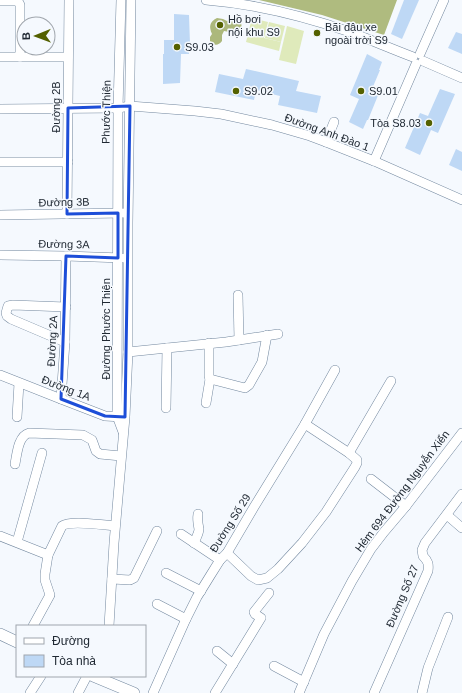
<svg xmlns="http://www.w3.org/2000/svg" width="462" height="693" viewBox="0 0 462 693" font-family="Helvetica,sans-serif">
	<rect width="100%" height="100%" fill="#f5f9fe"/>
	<g fill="#dfeabb">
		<polygon points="252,18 268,22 264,38 281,42 279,51 246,42 248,34 263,38 248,34"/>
		<polygon points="269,22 285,26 281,42 265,38"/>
		<polygon points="287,26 304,31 296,64 279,60"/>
	</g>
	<polygon fill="#afbb7f" points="259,0 397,0 384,35 322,15"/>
	<path fill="#acb87c" d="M217,18L223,19L227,21C230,20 233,18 237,19C243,21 243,30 237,33C232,35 229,31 224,31L222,35V41C218,46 214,46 210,41V37L212,34C209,27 209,22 217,18Z"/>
	<g fill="#bed8f5">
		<polygon points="404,0 419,0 402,39 391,34"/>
		<polygon points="174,14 189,15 190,44 189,44 189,54 181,54 180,83 163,84 163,54 164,54 164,40 174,40"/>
		<polygon points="456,32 462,34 462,54 448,48"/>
		<polygon points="367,54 382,62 379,70 380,70 372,89 379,93 368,120 367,120 363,129 349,122 359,99 350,95"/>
		<polygon points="246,69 299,81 296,91 321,96 317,113 278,105 280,96 256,90 254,100 215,92 219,74 243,79"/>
		<polygon points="440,89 455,94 438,133 431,130 420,155 405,148 420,113 428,116"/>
		<polygon points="456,149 462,152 462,171 449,165"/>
	</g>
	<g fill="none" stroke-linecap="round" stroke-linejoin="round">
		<g stroke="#73889f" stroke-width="10">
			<g id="minor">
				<polyline points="121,0 118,108 117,416 123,432"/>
				<path d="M206,0C255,4 304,16 350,32C371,40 392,49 413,57"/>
				<polyline points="0,1 17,1 19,3 20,5 20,57"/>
				<polyline points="420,54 444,0"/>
				<polyline points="0,57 68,57"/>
				<polyline points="423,61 462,78"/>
				<polyline points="0,109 118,108 130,106 195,111 221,114 272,125 310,136 326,142 374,161 462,200"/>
				<polyline points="326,142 334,122"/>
				<polyline points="374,161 416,64"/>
				<polyline points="0,162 68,162"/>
				<polyline points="67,214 69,0"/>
				<polyline points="0,215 123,213"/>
				<polyline points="0,255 66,256 122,258"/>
				<polyline points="238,295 239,340"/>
				<polyline points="65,342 11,319 7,316 6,313 8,306 13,305 66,307"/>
				<polyline points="209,343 209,376 210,379 245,388 249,385 262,362 267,335"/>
				<polyline points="128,352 226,342 278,334"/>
				<polyline points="0,375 61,399 105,416 122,417"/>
				<polyline points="61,399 65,342 66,256"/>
				<polyline points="206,403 210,379"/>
				<polyline points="166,408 167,348"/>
				<polyline points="17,417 19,383"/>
				<polyline points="349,453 391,381"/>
				<path d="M15,464C17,454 18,436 29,433L83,435L92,440L96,451L100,454L121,456"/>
				<polyline points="371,479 406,506"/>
				<polyline points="447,515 462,528"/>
				<polyline points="181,534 220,560"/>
				<path d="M0,536L48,555L62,526C70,520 104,525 115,526"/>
				<polyline points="17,542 42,453"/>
				<path d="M194,543C196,538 199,533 199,529C198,524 197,520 198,514"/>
				<polyline points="227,553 251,576 258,580 267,578 278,569 302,543 326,512 355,467 357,463 357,460 349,453 305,424"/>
				<polyline points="166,573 201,591"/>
				<polyline points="112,579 130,580 134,578 157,531"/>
				<polyline points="157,604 186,619"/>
				<polyline points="33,626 50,595 45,580 45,574 48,555"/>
				<polyline points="109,626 114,543 125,417 128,352 128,223 131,0"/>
				<polyline points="217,651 233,664"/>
				<polyline points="274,666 304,682"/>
				<polyline points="30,693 41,676"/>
				<polyline points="78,693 87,676"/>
				<polyline points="153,693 186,619 197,597 210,576 220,560 227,553 254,507 305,424 335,370"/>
				<polyline points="215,693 261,618 255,614 254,612 269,593"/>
				<polyline points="299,693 324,634 352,581 371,549 384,532 406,506 462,433"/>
				<path d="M374,693L428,571C429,564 428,561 423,556L422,550L425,543L462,494"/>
				<polyline points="422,693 428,668 448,617"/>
			</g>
		</g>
		<g stroke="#73889f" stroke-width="12">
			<g id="major">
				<polyline points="0,634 17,642"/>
				<polyline points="93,676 134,693"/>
			</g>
		</g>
		<use href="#minor" stroke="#fff" stroke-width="9"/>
		<use href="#major" stroke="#fff" stroke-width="11"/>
	</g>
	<path fill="none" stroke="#1d4ed8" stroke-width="3" stroke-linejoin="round" d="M130,106L125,417L105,416L61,399L66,256L118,258V213L67,214L68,108Z"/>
	<g fill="#546100" stroke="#f5f9fe" stroke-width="1.5">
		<circle cx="220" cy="25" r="4"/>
		<circle cx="317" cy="33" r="4"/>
		<circle cx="177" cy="47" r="4"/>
		<circle cx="236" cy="91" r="4"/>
		<circle cx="361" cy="91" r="4"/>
		<circle cx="429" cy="123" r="4"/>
	</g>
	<g text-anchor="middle" stroke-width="3" stroke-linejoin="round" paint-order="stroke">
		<g font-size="11" fill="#202933" stroke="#f5f9fe" text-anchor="start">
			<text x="228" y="23">Hồ bơi<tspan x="228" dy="13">nội khu S9</tspan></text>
			<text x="325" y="31">Bãi đậu xe<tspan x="325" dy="13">ngoài trời S9</tspan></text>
			<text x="185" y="51">S9.03</text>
			<text x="244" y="95">S9.02</text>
			<text x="369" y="95">S9.01</text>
			<text x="421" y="127" text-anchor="end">Tòa S8.03</text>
		</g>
		<g font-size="11" fill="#202933" stroke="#f5f9fe">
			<text transform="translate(56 107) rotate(-90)" y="4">Đường 2B</text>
			<text transform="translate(106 112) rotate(-89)" y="4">Phước Thiện</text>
			<text transform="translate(327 132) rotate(20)" y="4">Đường Anh Đào 1</text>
			<text transform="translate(64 202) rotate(-1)" y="4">Đường 3B</text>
			<text transform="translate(64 244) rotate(1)" y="4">Đường 3A</text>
			<text transform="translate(106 329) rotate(-90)" y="4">Đường Phước Thiện</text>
			<text transform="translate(52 341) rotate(-87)" y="4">Đường 2A</text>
			<text transform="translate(66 388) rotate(21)" y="4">Đường 1A</text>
			<text transform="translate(402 491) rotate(-53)" y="4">Hẻm 694 Đường Nguyễn Xiển</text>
			<text transform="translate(230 523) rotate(-58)" y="4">Đường Số 29</text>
			<text transform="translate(402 596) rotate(-67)" y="4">Đường Số 27</text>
		</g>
	</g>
	<rect x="16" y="625" width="130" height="52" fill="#f5f9fe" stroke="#a0a6ad"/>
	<rect x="24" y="638" width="20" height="6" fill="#ffffff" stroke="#a0a6ad"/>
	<text x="52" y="645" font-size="12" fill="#202933">Đường</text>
	<rect x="24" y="655" width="20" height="12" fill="#bed8f5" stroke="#a0a6ad"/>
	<text x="52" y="665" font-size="12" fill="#202933">Tòa nhà</text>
	<g transform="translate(36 36) rotate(269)"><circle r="19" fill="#f5f9fe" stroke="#a0a6ad"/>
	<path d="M0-3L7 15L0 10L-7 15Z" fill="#546100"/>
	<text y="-6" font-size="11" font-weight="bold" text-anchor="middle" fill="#202933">B</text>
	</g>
</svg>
